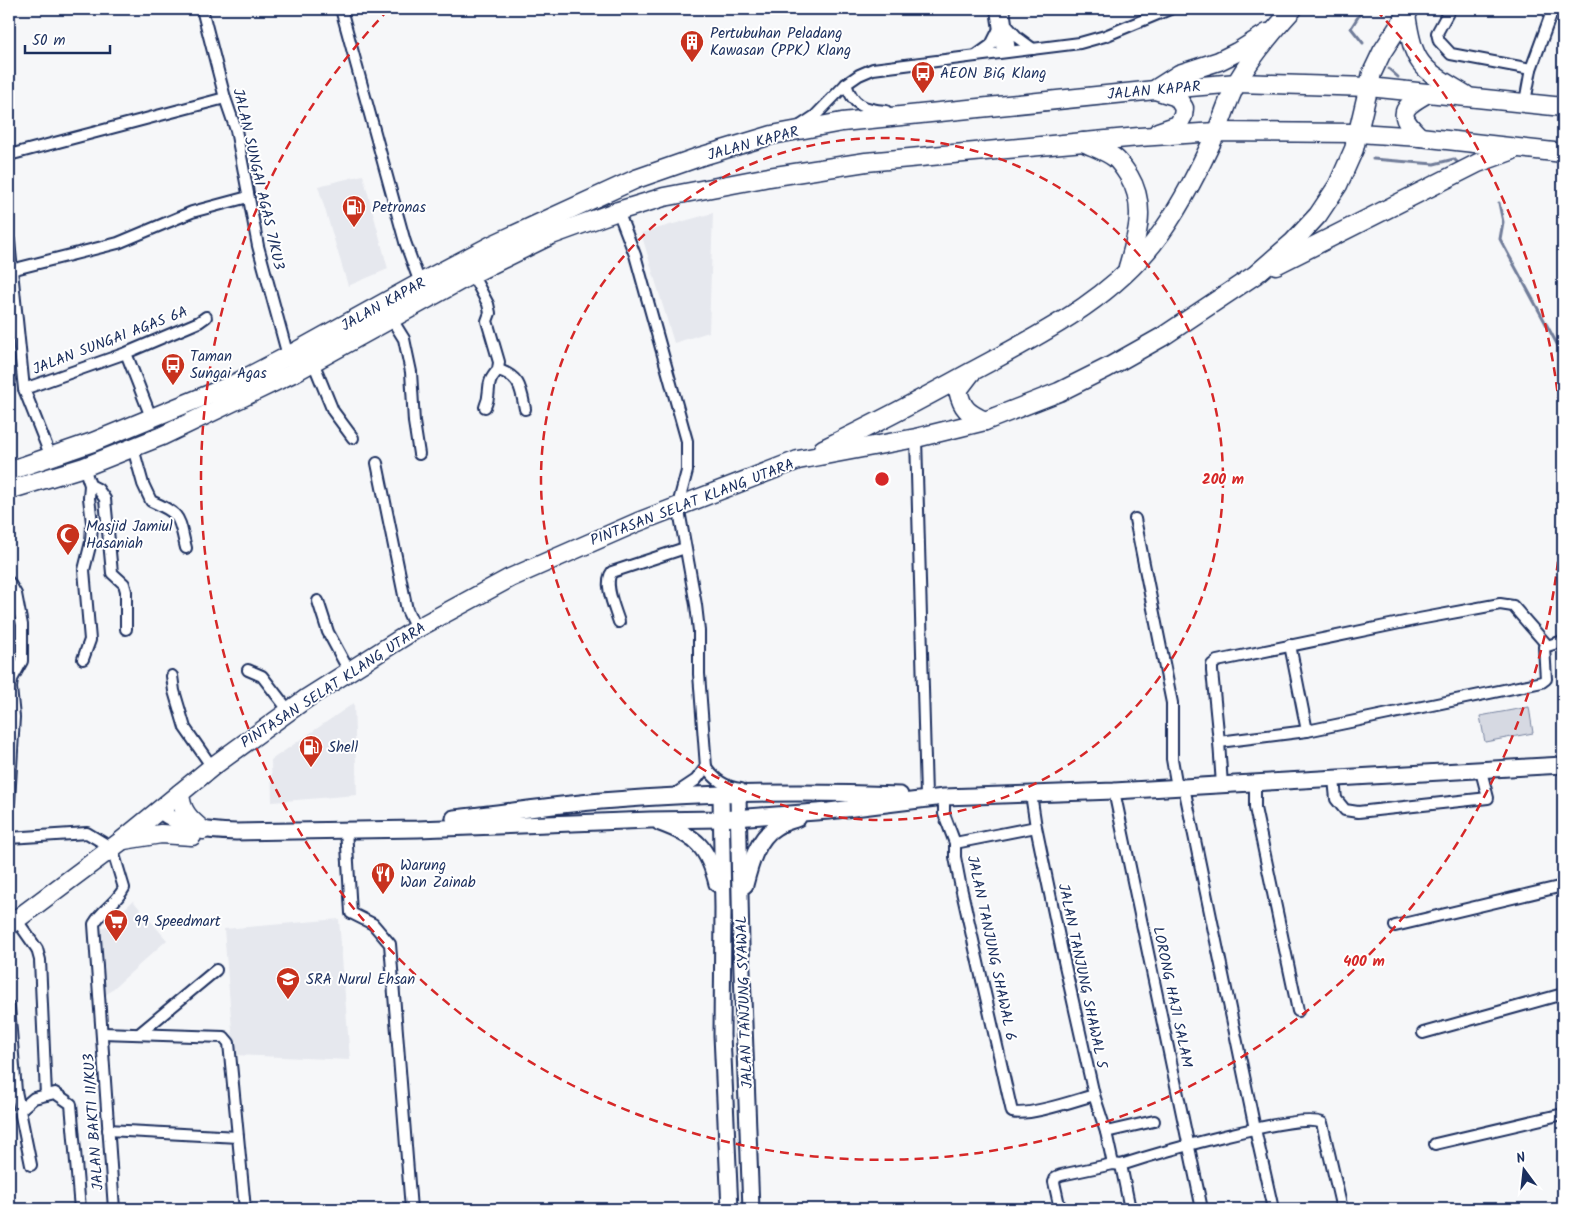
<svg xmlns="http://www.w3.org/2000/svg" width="1572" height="1218" viewBox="0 0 1572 1218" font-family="Kalam,sans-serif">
	<rect width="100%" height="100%" fill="#f6f7f9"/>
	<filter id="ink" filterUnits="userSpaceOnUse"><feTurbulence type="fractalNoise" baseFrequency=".02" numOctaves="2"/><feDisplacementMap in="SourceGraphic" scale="10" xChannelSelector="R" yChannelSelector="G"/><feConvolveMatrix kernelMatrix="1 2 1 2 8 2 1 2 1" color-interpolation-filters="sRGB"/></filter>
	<g filter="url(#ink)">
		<g fill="#e6e8ee">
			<polygon points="363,175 388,269 348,286 318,186"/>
			<polygon points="713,213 709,332 674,343 641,233"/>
			<polygon points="354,703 357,795 272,802 271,760"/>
			<polygon points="133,901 167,940 106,995 98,933"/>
			<polygon points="339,919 350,1060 234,1055 224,929"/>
		</g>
		<polygon fill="#d6d9e2" stroke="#7884a0" points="1529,707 1533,733 1485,742 1480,716"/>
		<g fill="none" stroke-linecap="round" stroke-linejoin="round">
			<g stroke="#707c99" stroke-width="3">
				<polyline points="1363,9 1351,28 1363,43"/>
				<polyline points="1389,69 1398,77"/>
				<polyline points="1373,159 1434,164 1454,159 1460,165"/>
				<polyline points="1499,203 1503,222 1500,239 1563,355"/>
			</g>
			<g stroke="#1b2f5e" stroke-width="14">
				<g id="street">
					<polyline points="202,9 225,98 236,130 258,246 288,356"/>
					<polyline points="341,9 405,242 420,283"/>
					<polyline points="996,9 1002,52"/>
					<polyline points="1004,9 1010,51"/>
					<polyline points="1450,9 1437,33 1439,41 1451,54 1531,69"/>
					<polyline points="1007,26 1018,38 1033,49"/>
					<polyline points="977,55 991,45 998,31"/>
					<path d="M846,84C853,106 864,109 886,111"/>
					<polyline points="1525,102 1531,69 1553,9"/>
					<polyline points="800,126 815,116 846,84 859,75 873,69 1080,43 1105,36 1170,9"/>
					<polyline points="9,155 225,98"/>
					<polyline points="618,211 635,255 687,441 687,471 678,505 696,605 699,631 699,674 706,767"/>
					<polyline points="9,241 24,389 51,457"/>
					<polyline points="11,270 118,243 192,212 248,197"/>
					<path d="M472,274L488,304L490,313L487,321L499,362L498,370C483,386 493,390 485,407"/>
					<polyline points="391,318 404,339 411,372 414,422 419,454"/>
					<polyline points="126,353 151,417"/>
					<polyline points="313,362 333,411 353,438"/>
					<path d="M498,370C520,376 521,389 525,409"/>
					<polyline points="24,389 126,353 199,322 206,317"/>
					<polyline points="916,438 926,796"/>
					<path d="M133,448L143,484L151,501C183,515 178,517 186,548"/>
					<polyline points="377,463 407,610 416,629"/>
					<polyline points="90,485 98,489 105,499 112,573 124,584 126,591 126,629"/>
					<polyline points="1135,519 1172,703 1172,759 1177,787"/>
					<polyline points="9,582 16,594 22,625 22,661 12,679 11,688 14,717 9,801"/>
					<polyline points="318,601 328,632 349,671"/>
					<path d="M619,622C615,609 603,583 612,572L685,548"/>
					<polyline points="1290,645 1307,731"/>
					<polyline points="83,659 90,640 84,570 91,542 92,523 89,498 90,485 84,467"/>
					<polyline points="248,670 262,676 289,711"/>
					<polyline points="172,676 174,691 185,728 212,767"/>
					<polyline points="1219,742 1307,731 1542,682 1546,679 1544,647 1563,641"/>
					<path d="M706,767C715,780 725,787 741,789"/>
					<polyline points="1334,779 1336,799 1345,810 1358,812 1488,798 1481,771"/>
					<polyline points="1255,783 1255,808 1298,1011"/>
					<polyline points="1222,785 1219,742 1212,671 1212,665 1217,661 1419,619 1500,604 1513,606 1547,645"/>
					<polyline points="1184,787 1255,1129 1273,1209"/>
					<polyline points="1114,791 1202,1209"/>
					<polyline points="675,794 696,780 706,767"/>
					<polyline points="1031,794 1036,827 1064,961 1094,1095 1106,1132 1113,1164"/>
					<path d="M944,797V814L955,843V857L960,883L1012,1112C1028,1117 1076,1100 1094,1095"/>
					<polyline points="346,829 351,913 373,924 390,944 411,1209"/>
					<path d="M9,838L87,833L112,848L124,888C115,905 103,908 94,924L114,1209"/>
					<polyline points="955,843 1036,827"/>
					<polyline points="16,919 37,949 40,960 46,1095"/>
					<polyline points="1395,926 1563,886"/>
					<polyline points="9,1007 16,1091 31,1165"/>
					<polyline points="102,1033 224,1037 229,1043 245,1209"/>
					<polyline points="1423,1033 1563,994"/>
					<polyline points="139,1034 216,970"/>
					<polyline points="20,1110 34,1098 55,1093 71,1104 80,1209"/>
					<polyline points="108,1130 238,1137"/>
					<polyline points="1106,1132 1154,1121"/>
					<polyline points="1435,1144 1563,1114"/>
					<polyline points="1121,1165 1130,1209"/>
					<path d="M1060,1209L1054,1182L1056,1177L1061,1175L1113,1164L1121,1165C1152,1155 1299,1111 1322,1123L1342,1209"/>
				</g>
			</g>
			<g stroke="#1b2f5e" stroke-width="19">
				<g id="primary">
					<polyline points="738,795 741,945 751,1209"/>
					<polyline points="721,796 723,908 722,1035 730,1209"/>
					<path d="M159,810C184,829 206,831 236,832L418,829L650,820L721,819L829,811L944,797L1114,791L1563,765"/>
					<path d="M454,818C503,813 552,805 601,801C698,793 802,791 900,795"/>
					<path d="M660,823C696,836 708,847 717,884"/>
					<path d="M745,885C750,865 757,838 776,827C782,823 791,821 798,818"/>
				</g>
			</g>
			<g stroke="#1b2f5e" stroke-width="21">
				<g id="highway">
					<path d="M1406,14C1414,67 1421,68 1466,95"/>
					<polyline points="1157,88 1179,74 1219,61 1237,52 1267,33"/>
					<polyline points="1158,91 1177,97 1184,108 1183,116 1178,125 1158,132"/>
					<path d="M1420,137C1396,114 1401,108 1428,93"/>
					<path d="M1083,142C1093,147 1106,151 1115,158C1120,162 1125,170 1129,176C1147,206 1137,236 1128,267"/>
					<polyline points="1276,265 1478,163 1511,151"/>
					<path d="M971,373L958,390C962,409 968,413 985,421"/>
					<path d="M823,449C873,425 922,399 971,372C1041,334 1114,299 1161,233C1183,202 1200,167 1216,133C1223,117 1228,100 1236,84C1250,58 1273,31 1293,9"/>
					<polyline points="9,471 93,442 234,384 288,356 420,283 492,245 636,179 699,157 772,135 842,122 1155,90 1237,83 1369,87 1563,107"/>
					<polyline points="9,490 84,467 162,436 291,374 472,274 549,236 618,211 664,197 769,177 866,162 1139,137 1216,132 1358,133 1420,137 1563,153"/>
					<path d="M180,793C181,811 189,819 203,830"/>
					<polyline points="124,840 161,834 192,836"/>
					<polyline points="9,925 120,842 212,767 307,698 416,629 510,578 638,522 798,460 916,438 985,421 1059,392 1107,368 1162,337 1255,275 1293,242 1318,215 1338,185 1354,149 1372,73 1382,52 1410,9"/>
				</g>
			</g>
			<use href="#street" stroke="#fff" stroke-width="10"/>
			<use href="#primary" stroke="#fff" stroke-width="15"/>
			<use href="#highway" stroke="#fff" stroke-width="18"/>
		</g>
	</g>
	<g fill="none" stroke="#d62828" stroke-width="2.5" stroke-dasharray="9 6">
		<circle cx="882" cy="479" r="341"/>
		<path d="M1376 10A681 681 0 1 1 388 10"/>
	</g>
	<defs>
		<g id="building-pin" transform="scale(1.25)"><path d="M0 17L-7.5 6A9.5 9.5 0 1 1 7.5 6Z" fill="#c8321e" stroke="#fff"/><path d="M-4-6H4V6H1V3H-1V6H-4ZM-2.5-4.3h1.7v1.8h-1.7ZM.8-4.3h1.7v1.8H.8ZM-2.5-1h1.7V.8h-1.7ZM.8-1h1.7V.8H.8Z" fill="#fff"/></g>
		<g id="bus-pin" transform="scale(1.25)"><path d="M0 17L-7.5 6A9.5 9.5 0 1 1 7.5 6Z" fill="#c8321e" stroke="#fff"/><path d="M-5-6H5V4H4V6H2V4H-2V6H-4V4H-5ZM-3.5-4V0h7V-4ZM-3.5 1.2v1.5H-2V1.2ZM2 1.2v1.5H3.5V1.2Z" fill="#fff"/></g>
		<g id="fuel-pin" transform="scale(1.25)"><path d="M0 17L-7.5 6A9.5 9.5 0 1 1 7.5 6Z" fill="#c8321e" stroke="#fff"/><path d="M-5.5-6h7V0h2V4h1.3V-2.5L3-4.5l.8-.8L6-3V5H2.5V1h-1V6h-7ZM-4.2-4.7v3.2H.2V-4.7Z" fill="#fff"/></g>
		<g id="mosque-pin" transform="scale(1.25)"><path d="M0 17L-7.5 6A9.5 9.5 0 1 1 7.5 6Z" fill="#c8321e" stroke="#fff"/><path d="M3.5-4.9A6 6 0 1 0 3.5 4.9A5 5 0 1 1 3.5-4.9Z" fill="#fff"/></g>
		<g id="restaurant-pin" transform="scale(1.25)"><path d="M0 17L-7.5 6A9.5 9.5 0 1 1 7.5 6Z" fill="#c8321e" stroke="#fff"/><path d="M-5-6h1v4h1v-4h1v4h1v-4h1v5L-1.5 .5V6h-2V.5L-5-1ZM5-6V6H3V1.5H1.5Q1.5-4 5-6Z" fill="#fff"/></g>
		<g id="supermarket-pin" transform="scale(1.25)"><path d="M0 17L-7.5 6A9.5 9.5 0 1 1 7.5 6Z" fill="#c8321e" stroke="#fff"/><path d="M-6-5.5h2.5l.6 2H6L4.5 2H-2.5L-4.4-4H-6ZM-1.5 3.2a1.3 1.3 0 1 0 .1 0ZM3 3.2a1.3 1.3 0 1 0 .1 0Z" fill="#fff"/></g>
		<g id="school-pin" transform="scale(1.25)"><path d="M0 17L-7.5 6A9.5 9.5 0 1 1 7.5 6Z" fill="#c8321e" stroke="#fff"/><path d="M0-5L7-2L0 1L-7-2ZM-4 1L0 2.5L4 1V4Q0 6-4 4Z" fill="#fff"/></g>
	</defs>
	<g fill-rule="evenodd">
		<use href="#building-pin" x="692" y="42"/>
		<use href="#bus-pin" x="923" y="73"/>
		<use href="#fuel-pin" x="354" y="207"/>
		<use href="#bus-pin" x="173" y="365"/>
		<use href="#mosque-pin" x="68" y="535"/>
		<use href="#fuel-pin" x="311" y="747"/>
		<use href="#restaurant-pin" x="383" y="874"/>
		<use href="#supermarket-pin" x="116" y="921"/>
		<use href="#school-pin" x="288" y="979"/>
	</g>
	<g text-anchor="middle" stroke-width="4" stroke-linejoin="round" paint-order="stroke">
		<g font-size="15" fill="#1b2f5e" stroke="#fff" text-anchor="start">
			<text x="710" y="38">Pertubuhan Peladang<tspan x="710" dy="17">Kawasan (PPK) Klang</tspan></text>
			<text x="940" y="78">AEON BiG Klang</text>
			<text x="372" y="212">Petronas</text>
			<text x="190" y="361">Taman<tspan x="190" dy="17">Sungai Agas</tspan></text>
			<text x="86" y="531">Masjid Jamiul<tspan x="86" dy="17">Hasaniah</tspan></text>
			<text x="328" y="752">Shell</text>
			<text x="400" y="870">Warung<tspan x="400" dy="17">Wan Zainab</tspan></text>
			<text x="134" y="926">99 Speedmart</text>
			<text x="306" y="984">SRA Nurul Ehsan</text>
		</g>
		<g font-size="15" fill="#1b2f5e" stroke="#fff">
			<text transform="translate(1154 90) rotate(-5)" y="5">JALAN KAPAR</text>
			<text transform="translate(753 143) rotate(-15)" y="5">JALAN KAPAR</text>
			<text transform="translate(259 179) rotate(77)" y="5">JALAN SUNGAI AGAS 7/KU3</text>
			<text transform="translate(383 304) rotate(-29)" y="5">JALAN KAPAR</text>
			<text transform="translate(110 340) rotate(-21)" y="5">JALAN SUNGAI AGAS 6A</text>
			<text transform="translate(692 502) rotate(-21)" y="5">PINTASAN SELAT KLANG UTARA</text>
			<text transform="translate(333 685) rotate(-33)" y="5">PINTASAN SELAT KLANG UTARA</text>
			<text transform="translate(992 948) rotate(78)" y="5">JALAN TANJUNG SHAWAL 6</text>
			<text transform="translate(1083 976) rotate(78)" y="5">JALAN TANJUNG SHAWAL 5</text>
			<text transform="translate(1173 997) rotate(78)" y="5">LORONG HAJI SALAM</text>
			<text transform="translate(744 1002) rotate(-92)" y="5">JALAN TANJUNG SYAWAL</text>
			<text transform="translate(93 1122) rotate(-94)" y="5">JALAN BAKTI 11/KU3</text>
		</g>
	</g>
	<circle cx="882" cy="479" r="8" fill="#d62828" stroke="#fff" stroke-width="2.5"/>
	<g font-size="15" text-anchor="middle" font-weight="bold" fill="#d62828" stroke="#fff" stroke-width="4" stroke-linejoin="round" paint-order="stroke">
		<text x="1223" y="484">200 m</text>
		<text x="1364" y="966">400 m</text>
	</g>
	<rect width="1572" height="1218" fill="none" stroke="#fff" stroke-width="30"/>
	<rect x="15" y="15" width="1542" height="1188" fill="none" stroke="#1b2f5e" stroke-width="2" filter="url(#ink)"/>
	<g transform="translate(1524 1170) rotate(345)" stroke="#ffffff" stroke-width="4" paint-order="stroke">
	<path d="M0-4L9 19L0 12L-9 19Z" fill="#1b2f5e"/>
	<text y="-8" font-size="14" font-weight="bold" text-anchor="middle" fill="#1b2f5e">N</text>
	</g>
	<path d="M25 45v8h85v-8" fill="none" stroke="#1b2f5e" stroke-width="2.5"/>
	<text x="32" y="45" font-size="15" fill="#1b2f5e" stroke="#ffffff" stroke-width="4" paint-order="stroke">50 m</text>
</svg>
